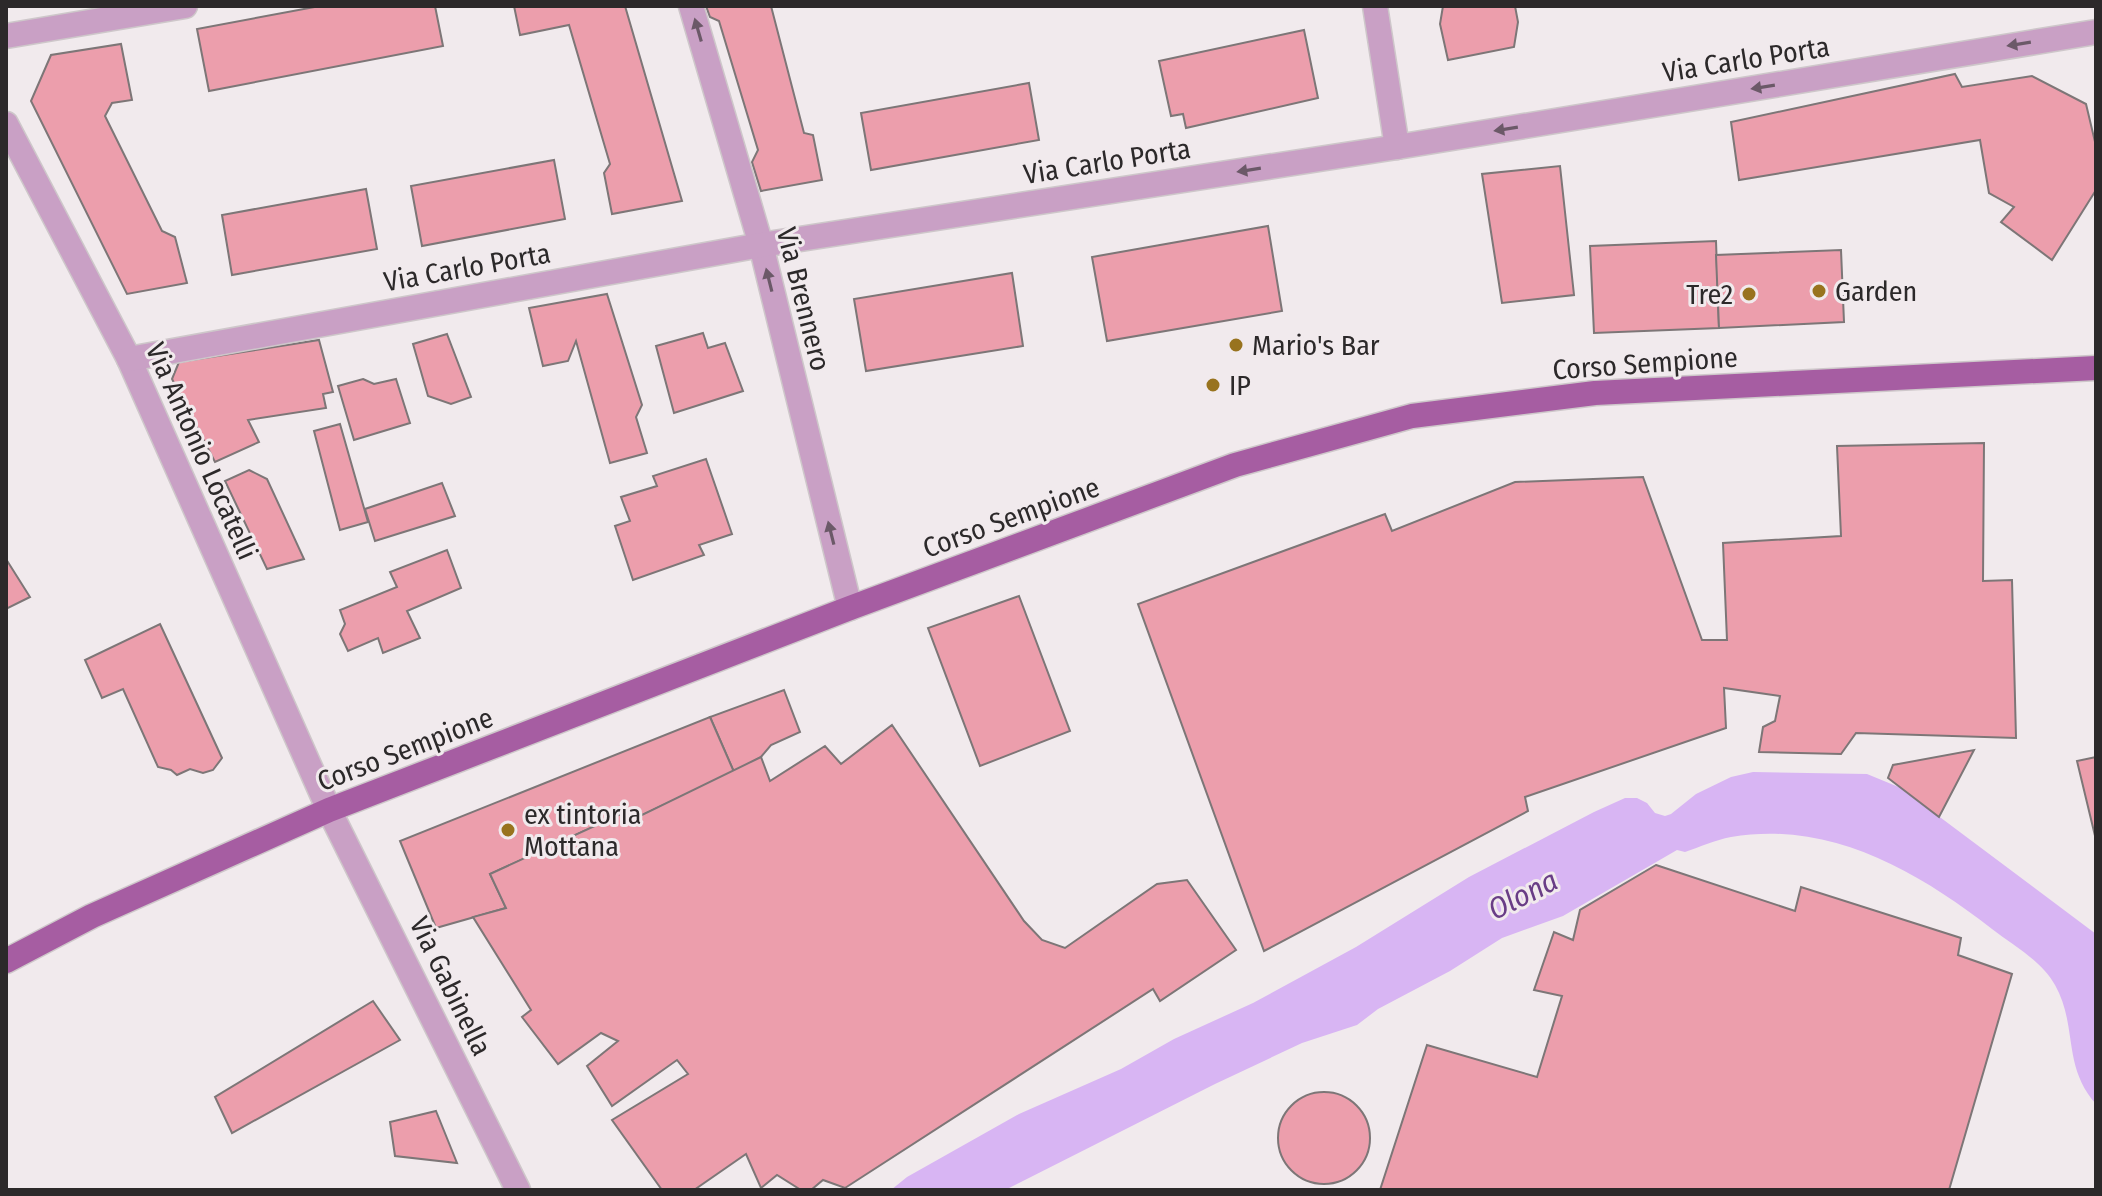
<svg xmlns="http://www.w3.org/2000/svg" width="2102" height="1196" viewBox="0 0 2102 1196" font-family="'Fira Sans Condensed',sans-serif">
	<rect width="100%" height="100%" fill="#f1eaed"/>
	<path fill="#d8b5f3" d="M1753,772L1867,774L1901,788L2096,934V1104C2062,1066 2078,1026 2055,985C2041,960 2014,946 1992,929C1917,871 1830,820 1731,837C1715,840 1700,847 1685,852L1677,850L1563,916L1502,938L1450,971L1378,1009L1357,1025L1302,1043L1215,1084L1005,1190H891L907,1177L1019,1114L1121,1069L1174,1039L1253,1003L1356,947L1469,877L1594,812L1625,798H1637L1647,803L1655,813L1665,816L1671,814L1696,794L1731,777Z"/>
	<g fill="#ec9eac" stroke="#7d7677" stroke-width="2">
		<polygon points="320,6 435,6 443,46 209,91 197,29"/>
		<polygon points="514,6 625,6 682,201 612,214 604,173 610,164 569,25 520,35"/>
		<polygon points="706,6 771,6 804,133 813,135 822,180 761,191 752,162 758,150 719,21 710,17"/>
		<polygon points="1443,6 1515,6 1518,22 1514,47 1448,60 1440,24"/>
		<polygon points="1304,30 1318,98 1186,128 1183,114 1171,116 1159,61"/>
		<polygon points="121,44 132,100 112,103 105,116 162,231 175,237 187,283 127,294 31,101 51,55"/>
		<polygon points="1955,74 1962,87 2032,76 2086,104 2096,146 2096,190 2052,260 2001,222 2014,207 1989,193 1980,140 1739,180 1731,122"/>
		<polygon points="1029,83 1039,140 871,170 861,113"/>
		<polygon points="554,160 565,219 422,246 411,186"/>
		<polygon points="1560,166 1574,295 1502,303 1482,174"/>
		<polygon points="366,189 377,249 232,275 222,215"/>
		<polygon points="1268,226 1282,311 1107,341 1092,257"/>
		<polygon points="1716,241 1719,328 1594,333 1590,246"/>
		<polygon points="1841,250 1844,322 1719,328 1716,255"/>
		<polygon points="1012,273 1023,346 866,371 854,299"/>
		<polygon points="607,294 642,405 636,417 647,453 610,463 576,341 568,361 543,366 529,308"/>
		<polygon points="703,333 708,348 725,343 743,391 674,413 656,346"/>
		<polygon points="447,334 471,397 451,404 428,396 413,344"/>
		<polygon points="319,340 333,392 323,394 326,408 248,420 259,442 215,462 172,379 179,362"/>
		<polygon points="363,379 374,384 396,379 410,423 354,440 338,386"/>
		<polygon points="340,424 368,522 340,530 314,431"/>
		<polygon points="1984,443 1983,581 2012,580 2016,738 1856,733 1841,754 1759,752 1763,727 1775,721 1780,696 1724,688 1726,728 1525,797 1528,811 1264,951 1138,604 1385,514 1392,531 1515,482 1643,477 1702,640 1727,640 1723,543 1841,536 1837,446"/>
		<polygon points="706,459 732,534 699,545 704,555 633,580 615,526 630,521 621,497 657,486 653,476"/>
		<polygon points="249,470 267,479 304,559 267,569 225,481"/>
		<polygon points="442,483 455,516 375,541 365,509"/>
		<polygon points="447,550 461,588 407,611 420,638 383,653 378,638 348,651 340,634 345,624 340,610 397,587 390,572"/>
		<polygon points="6,559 30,597 6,609"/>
		<polygon points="1019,596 1070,731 980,766 928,628"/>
		<polygon points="160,624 222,758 213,770 203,773 190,769 177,775 171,770 158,767 123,689 102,698 85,660"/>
		<polygon points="784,690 800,732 771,745 761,757 734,772 710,717"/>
		<polygon points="710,717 734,772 636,818 623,813 490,874 506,908 436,928 400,841"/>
		<polygon points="892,725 1024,921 1042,940 1065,948 1157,884 1187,880 1236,950 1160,1001 1153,989 845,1188 823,1180 811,1190 801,1190 777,1175 761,1188 746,1154 694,1190 662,1190 612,1120 688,1074 677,1060 612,1106 587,1066 618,1041 601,1033 558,1064 522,1017 531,1010 473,917 506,908 490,874 623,813 636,818 761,757 770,781 825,746 841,764"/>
		<polygon points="1974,750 1939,817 1888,778 1893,765"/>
		<polygon points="2096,757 2096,840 2077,761"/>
		<polygon points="1656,865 1795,911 1801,887 1961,938 1958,955 2012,974 1949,1190 1380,1190 1427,1045 1537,1077 1562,996 1534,990 1554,932 1573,940 1580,910"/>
		<polygon points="373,1001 400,1040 232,1133 215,1097"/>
		<circle cx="1324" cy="1138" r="46"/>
		<polygon points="436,1111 457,1163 395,1156 390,1122"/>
	</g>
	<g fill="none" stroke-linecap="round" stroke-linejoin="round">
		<g stroke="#cec7ca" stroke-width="27">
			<g id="minor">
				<polyline points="691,6 761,245 850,608"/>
				<polyline points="1375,6 1397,147"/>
				<polyline points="6,36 185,6"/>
				<polyline points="6,124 129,359 329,810 518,1190"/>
				<polyline points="129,359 761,245 1397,147 2096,32"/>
			</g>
		</g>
		<g stroke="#cec7ca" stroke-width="27">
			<polyline id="primary" points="6,961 92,916 329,810 850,608 1235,465 1412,416 1595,393 2096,368"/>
		</g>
		<use href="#minor" stroke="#c9a0c5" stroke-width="24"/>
		<use href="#primary" stroke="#a65da2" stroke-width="24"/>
	</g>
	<defs><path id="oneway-solid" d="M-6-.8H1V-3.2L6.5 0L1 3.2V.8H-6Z" transform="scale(2)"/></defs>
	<g fill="#6b5968">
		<use href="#oneway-solid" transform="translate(698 30) rotate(-106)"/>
		<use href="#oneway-solid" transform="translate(2019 44) rotate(171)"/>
		<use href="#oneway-solid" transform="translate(1763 87) rotate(171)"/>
		<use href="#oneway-solid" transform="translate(1506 129) rotate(171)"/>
		<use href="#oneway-solid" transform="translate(1249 170) rotate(171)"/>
		<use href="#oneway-solid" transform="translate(769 280) rotate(-104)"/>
		<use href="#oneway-solid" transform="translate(831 533) rotate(-104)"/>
	</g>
	<g fill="#98731e" stroke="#f1eaed" stroke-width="3">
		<circle cx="1819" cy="291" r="8"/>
		<circle cx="1749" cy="294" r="8"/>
		<circle cx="1236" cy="345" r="8"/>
		<circle cx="1213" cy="385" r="8"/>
		<circle cx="508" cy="830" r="8"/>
	</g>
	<g text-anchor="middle" stroke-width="6" stroke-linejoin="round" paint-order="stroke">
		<g font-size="28" fill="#2c292a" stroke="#f1eaed">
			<text transform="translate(1746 59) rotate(-9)" y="10">Via Carlo Porta</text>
			<text transform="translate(1107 161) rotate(-9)" y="10">Via Carlo Porta</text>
			<text transform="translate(467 267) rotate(-10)" y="10">Via Carlo Porta</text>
			<text transform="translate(804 299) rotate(76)" y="10">Via Brennero</text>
			<text transform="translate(1645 363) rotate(-4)" y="10">Corso Sempione</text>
			<text transform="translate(202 451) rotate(66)" y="10">Via Antonio Locatelli</text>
			<text transform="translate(1011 517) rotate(-20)" y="10">Corso Sempione</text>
			<text transform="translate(405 749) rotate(-21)" y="10">Corso Sempione</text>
			<text transform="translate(451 986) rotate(64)" y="10">Via Gabinella</text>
		</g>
		<g font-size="28" fill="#2c292a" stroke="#f1eaed" text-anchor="start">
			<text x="1835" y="301">Garden</text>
			<text x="1733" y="304" text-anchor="end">Tre2</text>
			<text x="1252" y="355">Mario's Bar</text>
			<text x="1229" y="395">IP</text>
			<text x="524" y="824">ex tintoria<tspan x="524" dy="32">Mottana</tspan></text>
		</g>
		<g font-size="30" font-style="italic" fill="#693d86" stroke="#f1eaed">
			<text transform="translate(1523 895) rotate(-27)" y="10">Olona</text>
		</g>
	</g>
	<rect width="2102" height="1196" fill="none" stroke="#2c292a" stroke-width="16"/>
</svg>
